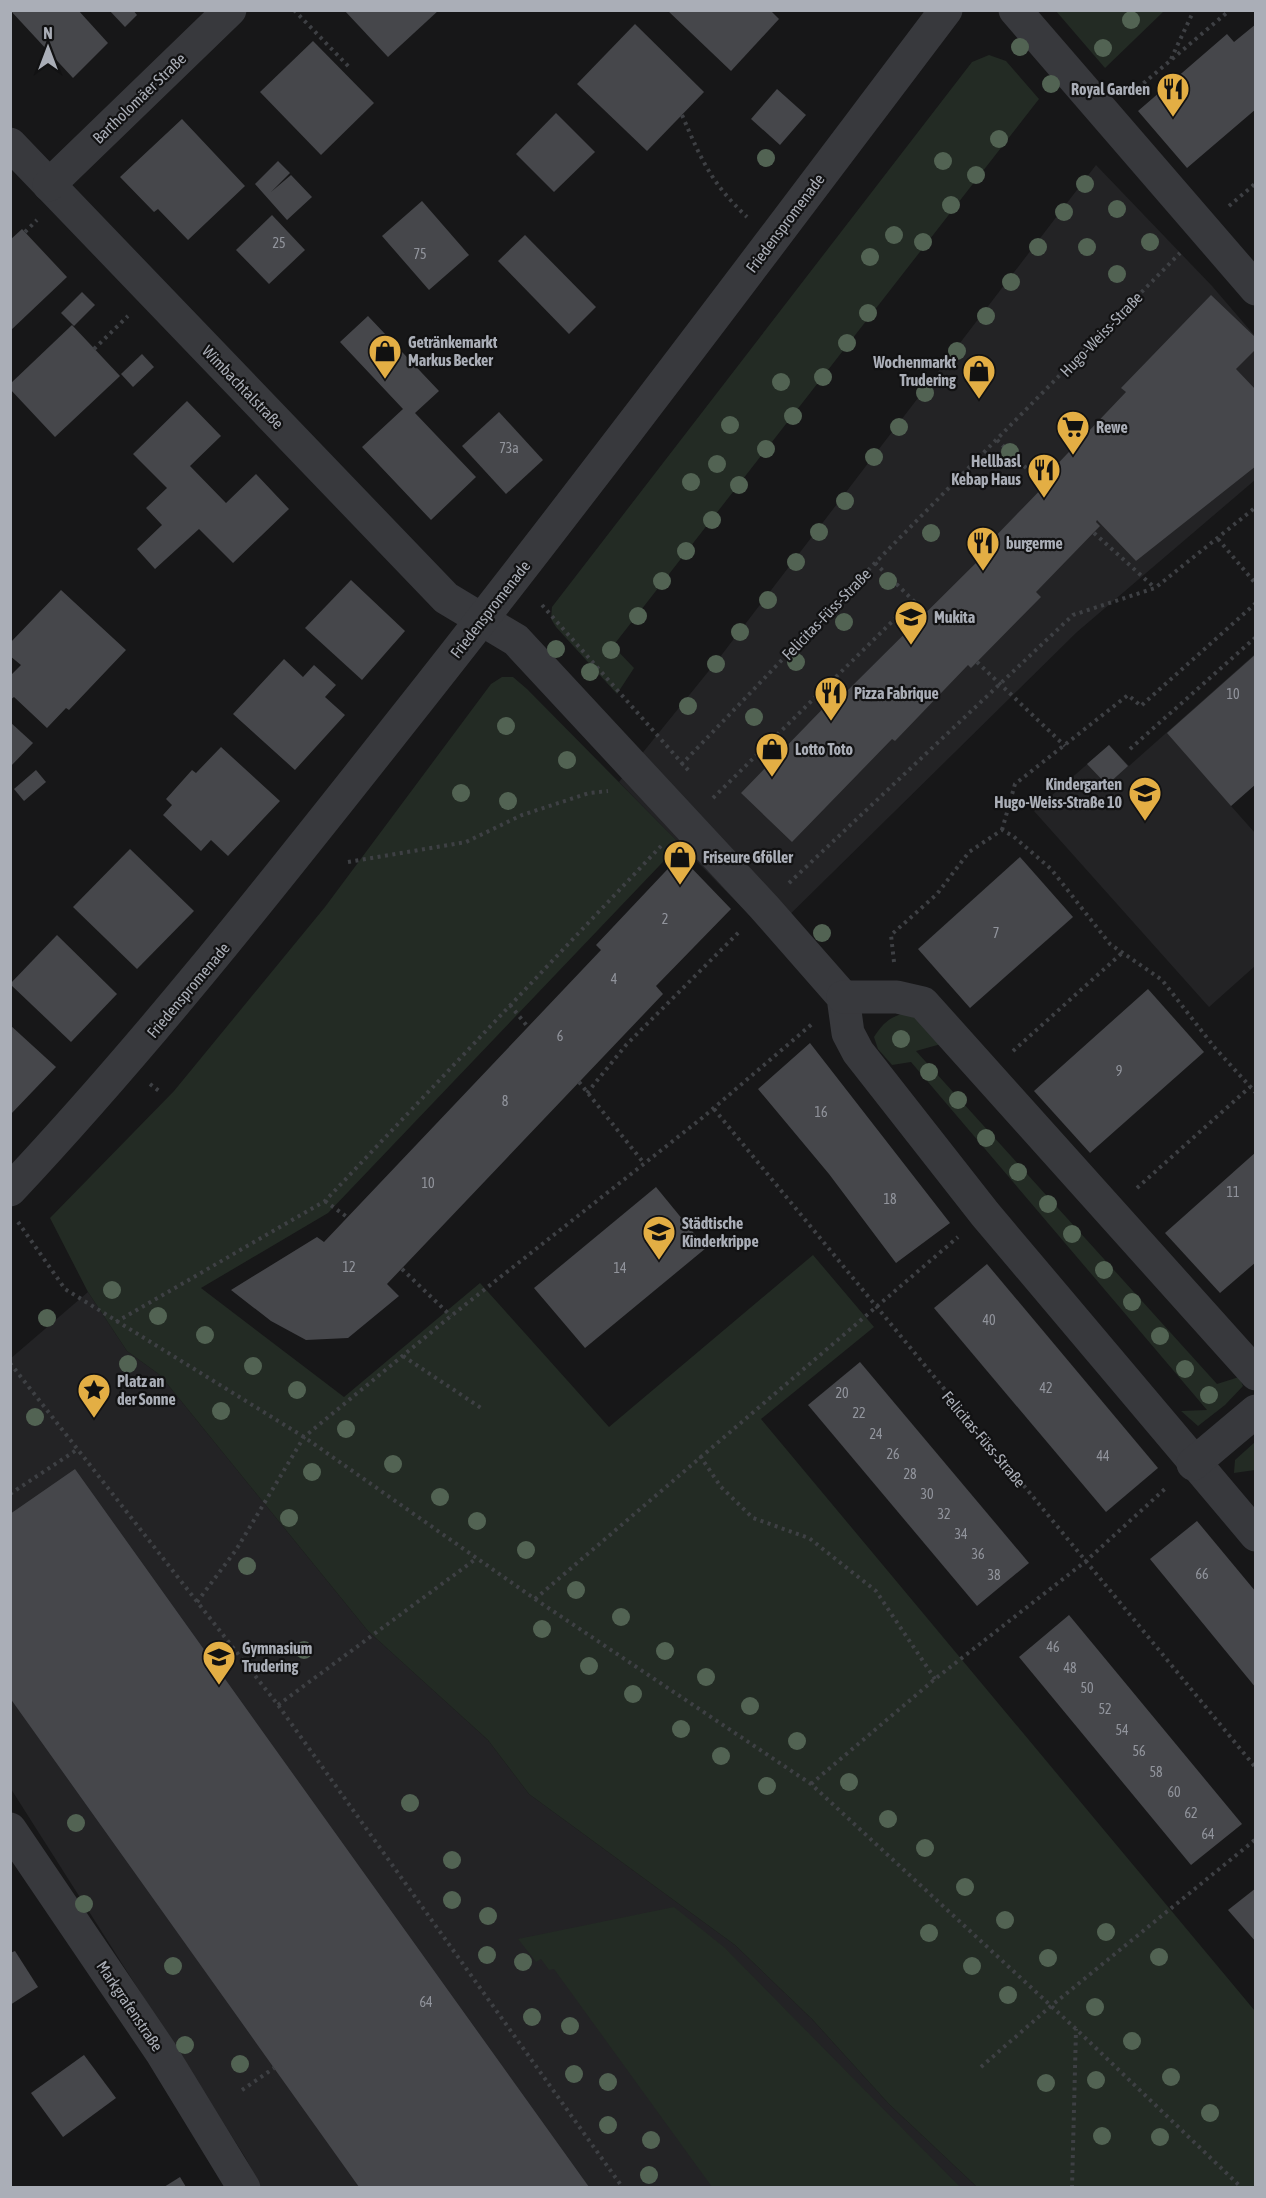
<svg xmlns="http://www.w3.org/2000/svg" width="1266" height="2198" viewBox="0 0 1266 2198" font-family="'Asap Condensed',sans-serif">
	<rect width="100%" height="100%" fill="#171718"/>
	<g fill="#232325">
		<polygon points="1096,165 1212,286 1255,336 1255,480 1077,632 769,935 619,782 720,657"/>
		<polygon points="1255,654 1255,784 1231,806 1255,833 1255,966 1209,1007 1034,811 1109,745 1129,766"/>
		<polygon points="88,1292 127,1351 160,1375 368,1631 488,1740 529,1794 735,1945 812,2019 889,2104 977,2187 261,2187 245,2157 11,1789 10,1359"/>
	</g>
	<g fill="#232b24">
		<polygon points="1056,11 1164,11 1105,68"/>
		<polygon points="989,55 1006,61 1039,99 613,646 634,668 617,694 556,627 551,619 552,607 972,62"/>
		<polygon points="502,677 513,677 527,689 680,844 328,1213 201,1288 344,1397 480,1283 609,1427 813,1255 874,1327 761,1419 1255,2011 1255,2187 977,2187 889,2104 812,2019 735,1945 529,1794 488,1740 368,1631 160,1375 127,1351 88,1292 50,1218 174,1091 325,907 491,684"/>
		<path d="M901,1014L916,1015L941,1044L916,1051L1217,1384L1239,1377L1243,1386L1225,1405L1198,1426L1181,1411L1207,1410L911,1062L892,1065L878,1049L874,1037C882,1025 887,1019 901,1014Z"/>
		<polygon points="1255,1442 1255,1470 1234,1473 1235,1460"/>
		<polygon points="674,1907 725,1948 960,2187 712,2187 554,1969 549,1970 541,1959 536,1962 518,1939"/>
	</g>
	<g fill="#46474b">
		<polygon points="10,10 78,10 108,43 73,78"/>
		<polygon points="109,10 133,10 137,15 125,27"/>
		<polygon points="344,10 439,10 388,57"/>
		<polygon points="667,10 770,10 779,19 731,71"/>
		<polygon points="635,24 704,92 647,151 577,84"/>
		<polygon points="1256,24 1256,109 1187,168 1138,111 1227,34 1234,42"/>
		<polygon points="313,41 374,103 321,155 260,92"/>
		<polygon points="777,89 806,115 780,145 751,119"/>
		<polygon points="556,113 595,152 554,192 516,154"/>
		<polygon points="182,119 245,186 188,240 158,209 154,212 120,177"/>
		<polygon points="278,161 290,173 271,192 291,175 312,197 287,220 255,184"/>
		<polygon points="422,201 469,255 429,290 382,236"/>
		<polygon points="272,215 305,250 269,284 236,250"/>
		<polygon points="22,229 67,277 10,331 10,240"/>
		<polygon points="525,235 596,307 569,334 498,261"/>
		<polygon points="82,292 95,305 74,326 61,313"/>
		<polygon points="1211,295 1256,338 1256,349 1236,369 1256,390 1256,466 1136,561 1097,520 1096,522 1100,526 1036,592 1041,597 971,668 968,665 895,741 892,739 792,842 741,793 841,690 845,693 991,548 987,545 1051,479 1047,475 1126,392 1121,388"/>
		<polygon points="368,316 439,391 415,413 476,477 431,520 362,447 403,409 340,342"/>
		<polygon points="72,325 120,376 55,437 10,389 10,384"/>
		<polygon points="142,354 154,367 133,387 121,374"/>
		<polygon points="187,401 221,436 190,466 226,503 256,474 289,509 233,563 199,529 155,569 137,549 162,525 146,508 167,488 133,454"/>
		<polygon points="499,412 543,460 506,494 462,446"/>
		<polygon points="351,580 405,631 362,680 305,628"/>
		<polygon points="61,590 126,650 69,710 66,708 47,728 14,697 10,700 10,676 21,665 10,656 10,643"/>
		<polygon points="1256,654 1256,784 1231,806 1167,733"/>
		<polygon points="284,659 303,677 314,665 336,685 325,697 345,715 295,770 233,714"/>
		<polygon points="10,722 33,743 10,767"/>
		<polygon points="1109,745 1128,766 1107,785 1087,764"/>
		<polygon points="221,747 280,801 228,856 211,840 201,851 163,815 172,805 166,799 192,770 196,773"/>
		<polygon points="36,770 46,782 24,801 14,789"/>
		<polygon points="130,849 194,911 137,969 73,907"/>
		<polygon points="680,856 731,909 656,986 663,994 387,1284 399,1296 348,1338 306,1340 271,1321 231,1290 317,1237 324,1242 601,950 596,945"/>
		<polygon points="1020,857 1073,917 970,1008 918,949"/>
		<polygon points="57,935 117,994 71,1042 10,984"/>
		<polygon points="1148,989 1204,1052 1090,1153 1034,1091"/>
		<polygon points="10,1025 56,1067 10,1115"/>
		<polygon points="810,1043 950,1223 896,1263 829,1174 758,1089"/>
		<polygon points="1256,1152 1256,1262 1220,1293 1165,1233"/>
		<polygon points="656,1187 706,1248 585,1348 534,1288"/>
		<polygon points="987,1264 1158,1468 1106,1512 934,1308"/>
		<polygon points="860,1362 1029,1563 977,1606 808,1405"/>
		<polygon points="75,1469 278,1753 589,2187 359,2187 10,1698 10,1514"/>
		<polygon points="1197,1521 1256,1592 1256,1688 1150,1559"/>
		<polygon points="1069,1615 1242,1824 1191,1865 1019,1657"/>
		<polygon points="1256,1888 1256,1942 1228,1910"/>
		<polygon points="15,1951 38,1987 10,2005 10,1953"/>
		<polygon points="84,2055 116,2098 63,2137 31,2093"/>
		<polygon points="180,2177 186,2187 164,2187"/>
	</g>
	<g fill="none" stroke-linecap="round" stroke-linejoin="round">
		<g stroke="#3e4044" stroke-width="4" stroke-dasharray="3 4.5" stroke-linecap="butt">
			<polyline points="294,10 350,68"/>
			<polyline points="1171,59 1194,10"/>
			<polyline points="1132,93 1230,10"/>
			<path d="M682,115C701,159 711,183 747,217"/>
			<polyline points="1229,206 1256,183"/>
			<polyline points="25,232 37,220"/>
			<polyline points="94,349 128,316"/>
			<polyline points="997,440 1044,485"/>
			<polyline points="1094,533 1154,587"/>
			<polyline points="1218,539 1256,584"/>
			<polyline points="875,563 927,614"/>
			<polyline points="542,605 689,771"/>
			<polyline points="977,662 1065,746"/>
			<polyline points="1130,749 1256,637"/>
			<polyline points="681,765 875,563 1180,253"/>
			<polyline points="713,798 913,601"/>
			<polyline points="1002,830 1015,784 1128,695 1141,706 1256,603"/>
			<polyline points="348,862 466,842 522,815 589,793 608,791"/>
			<polyline points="789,883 1073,615 1155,588 1256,507"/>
			<polyline points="894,962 891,935 937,894 969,852 1002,830 1013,836 1051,869 1110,944 1162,980 1215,1048 1256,1093"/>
			<polyline points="510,1005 528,1027"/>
			<polyline points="1013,1051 1122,953"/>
			<polyline points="579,1082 643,1162"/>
			<polyline points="150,1084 159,1091"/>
			<polyline points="587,1093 626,1045 739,932"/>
			<polyline points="714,1109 1256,1768"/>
			<polyline points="1137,1188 1250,1087"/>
			<polyline points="325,1201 347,1217"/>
			<polyline points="18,1222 65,1289 304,1437 535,1599 811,1784 1076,2029 1242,2188"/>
			<polyline points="402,1269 451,1316"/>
			<polyline points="116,1322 325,1201 661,846"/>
			<polyline points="403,1356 481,1408"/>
			<polyline points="10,1363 278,1705 623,2188"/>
			<polyline points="700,1456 721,1487 753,1518 809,1538 876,1591 935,1679"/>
			<polyline points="10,1494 78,1449"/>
			<polyline points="535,1599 958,1237"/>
			<polyline points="197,1602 236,1550 304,1437 451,1316 702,1118 812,1024"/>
			<polyline points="278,1705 477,1558"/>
			<polyline points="811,1784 935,1679 1086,1561 1167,1487"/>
			<polyline points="981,2067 1051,2006 1256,1839"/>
			<polyline points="242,2090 274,2068"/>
			<polyline points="1072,2188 1076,2029"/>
		</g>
		<g stroke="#38393d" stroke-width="33">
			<polyline points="1015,10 1256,289"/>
			<polyline points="10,144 446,598 516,640 764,907 843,997 848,1033 858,1052 985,1214 1256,1535"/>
			<polyline points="49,185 230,10"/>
			<polyline points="843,997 897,997 923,1003 1256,1374"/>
			<path d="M10,1190C147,1044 270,888 394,731C582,494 763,252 946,10"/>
			<polyline points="1193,1464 1256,1411"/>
			<polyline points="10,1829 161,2052 244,2188"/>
		</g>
	</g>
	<g fill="#526353">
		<circle cx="1131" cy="20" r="9"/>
		<circle cx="1020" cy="47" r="9"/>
		<circle cx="1103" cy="48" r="9"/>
		<circle cx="1051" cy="84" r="9"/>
		<circle cx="999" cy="139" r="9"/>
		<circle cx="766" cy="158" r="9"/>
		<circle cx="943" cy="161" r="9"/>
		<circle cx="976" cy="175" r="9"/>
		<circle cx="1085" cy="184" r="9"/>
		<circle cx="951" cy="205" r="9"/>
		<circle cx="1117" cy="209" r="9"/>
		<circle cx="1064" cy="212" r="9"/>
		<circle cx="894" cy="235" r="9"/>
		<circle cx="923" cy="242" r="9"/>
		<circle cx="1150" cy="242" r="9"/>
		<circle cx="1038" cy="247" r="9"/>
		<circle cx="1087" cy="247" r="9"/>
		<circle cx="870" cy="257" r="9"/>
		<circle cx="1117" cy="274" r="9"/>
		<circle cx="1011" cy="282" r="9"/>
		<circle cx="868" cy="313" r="9"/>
		<circle cx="986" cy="316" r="9"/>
		<circle cx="847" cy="343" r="9"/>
		<circle cx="957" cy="351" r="9"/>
		<circle cx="823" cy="377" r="9"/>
		<circle cx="781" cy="382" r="9"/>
		<circle cx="925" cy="393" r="9"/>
		<circle cx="793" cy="416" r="9"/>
		<circle cx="730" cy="425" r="9"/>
		<circle cx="899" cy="427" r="9"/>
		<circle cx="766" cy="449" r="9"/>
		<circle cx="1010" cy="452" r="9"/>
		<circle cx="874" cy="457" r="9"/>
		<circle cx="717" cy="464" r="9"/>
		<circle cx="691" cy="482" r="9"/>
		<circle cx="739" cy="485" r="9"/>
		<circle cx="845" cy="501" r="9"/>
		<circle cx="712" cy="520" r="9"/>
		<circle cx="819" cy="532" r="9"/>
		<circle cx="931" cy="533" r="9"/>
		<circle cx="686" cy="551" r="9"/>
		<circle cx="796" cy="562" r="9"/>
		<circle cx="662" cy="581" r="9"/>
		<circle cx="888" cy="581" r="9"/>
		<circle cx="768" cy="600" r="9"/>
		<circle cx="638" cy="616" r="9"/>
		<circle cx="844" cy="622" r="9"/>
		<circle cx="740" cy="632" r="9"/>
		<circle cx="556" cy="649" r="9"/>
		<circle cx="611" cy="650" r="9"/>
		<circle cx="796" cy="662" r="9"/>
		<circle cx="716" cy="664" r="9"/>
		<circle cx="590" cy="672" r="9"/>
		<circle cx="688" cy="706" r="9"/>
		<circle cx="754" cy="717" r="9"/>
		<circle cx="506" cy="726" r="9"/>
		<circle cx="567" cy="760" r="9"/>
		<circle cx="461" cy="793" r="9"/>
		<circle cx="508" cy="801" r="9"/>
		<circle cx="822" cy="933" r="9"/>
		<circle cx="901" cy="1039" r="9"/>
		<circle cx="929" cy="1072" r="9"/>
		<circle cx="958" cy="1100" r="9"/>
		<circle cx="986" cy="1138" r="9"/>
		<circle cx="1018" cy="1172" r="9"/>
		<circle cx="1048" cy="1204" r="9"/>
		<circle cx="1072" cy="1234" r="9"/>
		<circle cx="1104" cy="1270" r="9"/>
		<circle cx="112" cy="1290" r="9"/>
		<circle cx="1132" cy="1302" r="9"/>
		<circle cx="158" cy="1316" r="9"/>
		<circle cx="47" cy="1318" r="9"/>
		<circle cx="205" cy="1335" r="9"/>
		<circle cx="1160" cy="1336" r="9"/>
		<circle cx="128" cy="1364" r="9"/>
		<circle cx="253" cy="1366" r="9"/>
		<circle cx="1185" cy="1369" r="9"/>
		<circle cx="297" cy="1390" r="9"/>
		<circle cx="1209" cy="1395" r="9"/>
		<circle cx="221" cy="1411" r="9"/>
		<circle cx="35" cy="1417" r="9"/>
		<circle cx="346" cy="1429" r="9"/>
		<circle cx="393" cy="1464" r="9"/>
		<circle cx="312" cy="1472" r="9"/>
		<circle cx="440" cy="1497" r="9"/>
		<circle cx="289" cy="1518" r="9"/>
		<circle cx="477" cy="1521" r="9"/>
		<circle cx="526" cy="1550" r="9"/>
		<circle cx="247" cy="1566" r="9"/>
		<circle cx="576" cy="1590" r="9"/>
		<circle cx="621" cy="1617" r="9"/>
		<circle cx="542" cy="1629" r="9"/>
		<circle cx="304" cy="1650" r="9"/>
		<circle cx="665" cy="1651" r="9"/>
		<circle cx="589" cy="1666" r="9"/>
		<circle cx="706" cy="1677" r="9"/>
		<circle cx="633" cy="1694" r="9"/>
		<circle cx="750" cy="1706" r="9"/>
		<circle cx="681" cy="1729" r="9"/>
		<circle cx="797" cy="1741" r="9"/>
		<circle cx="721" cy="1756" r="9"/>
		<circle cx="849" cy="1782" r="9"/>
		<circle cx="767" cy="1786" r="9"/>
		<circle cx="410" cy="1803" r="9"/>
		<circle cx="888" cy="1819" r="9"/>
		<circle cx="76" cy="1823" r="9"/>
		<circle cx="925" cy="1848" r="9"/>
		<circle cx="452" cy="1860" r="9"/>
		<circle cx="965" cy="1887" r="9"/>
		<circle cx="452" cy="1900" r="9"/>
		<circle cx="84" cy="1904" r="9"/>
		<circle cx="488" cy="1916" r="9"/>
		<circle cx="1005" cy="1920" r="9"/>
		<circle cx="1106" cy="1932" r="9"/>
		<circle cx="929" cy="1933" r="9"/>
		<circle cx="487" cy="1955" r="9"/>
		<circle cx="1159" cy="1957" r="9"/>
		<circle cx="1048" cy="1958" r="9"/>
		<circle cx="523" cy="1962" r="9"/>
		<circle cx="173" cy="1966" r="9"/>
		<circle cx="972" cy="1966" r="9"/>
		<circle cx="1008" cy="1995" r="9"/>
		<circle cx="1095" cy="2007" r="9"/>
		<circle cx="532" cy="2017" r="9"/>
		<circle cx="570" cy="2026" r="9"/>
		<circle cx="1132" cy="2041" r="9"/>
		<circle cx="185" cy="2045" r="9"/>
		<circle cx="240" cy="2064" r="9"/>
		<circle cx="574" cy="2074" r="9"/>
		<circle cx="1171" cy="2077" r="9"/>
		<circle cx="1096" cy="2080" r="9"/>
		<circle cx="608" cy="2082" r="9"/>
		<circle cx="1046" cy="2083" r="9"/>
		<circle cx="1210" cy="2113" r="9"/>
		<circle cx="608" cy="2125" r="9"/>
		<circle cx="1102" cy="2136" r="9"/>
		<circle cx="1160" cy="2137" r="9"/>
		<circle cx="651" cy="2140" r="9"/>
		<circle cx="649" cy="2175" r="9"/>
	</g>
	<defs>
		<g id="restaurant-pin" transform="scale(1.725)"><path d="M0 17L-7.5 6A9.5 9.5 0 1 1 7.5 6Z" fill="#e3ae44" stroke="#121213"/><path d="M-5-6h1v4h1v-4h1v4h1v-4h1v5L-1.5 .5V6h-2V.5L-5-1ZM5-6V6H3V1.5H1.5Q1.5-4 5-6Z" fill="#111"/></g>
		<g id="shop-pin" transform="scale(1.725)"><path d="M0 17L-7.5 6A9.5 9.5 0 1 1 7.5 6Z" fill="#e3ae44" stroke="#121213"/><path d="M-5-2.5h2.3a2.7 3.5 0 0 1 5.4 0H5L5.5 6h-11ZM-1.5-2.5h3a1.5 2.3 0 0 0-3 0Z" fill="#111"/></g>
		<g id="supermarket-pin" transform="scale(1.725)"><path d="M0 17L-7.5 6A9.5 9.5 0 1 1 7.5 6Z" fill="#e3ae44" stroke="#121213"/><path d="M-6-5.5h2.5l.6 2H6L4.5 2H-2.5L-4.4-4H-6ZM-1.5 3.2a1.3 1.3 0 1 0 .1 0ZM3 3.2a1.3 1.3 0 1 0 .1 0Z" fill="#111"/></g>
		<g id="school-pin" transform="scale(1.725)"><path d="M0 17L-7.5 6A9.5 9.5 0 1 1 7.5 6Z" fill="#e3ae44" stroke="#121213"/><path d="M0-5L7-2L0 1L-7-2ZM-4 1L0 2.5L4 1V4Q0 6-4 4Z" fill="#111"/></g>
		<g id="sight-pin" transform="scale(1.725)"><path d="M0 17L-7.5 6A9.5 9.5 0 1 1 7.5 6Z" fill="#e3ae44" stroke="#121213"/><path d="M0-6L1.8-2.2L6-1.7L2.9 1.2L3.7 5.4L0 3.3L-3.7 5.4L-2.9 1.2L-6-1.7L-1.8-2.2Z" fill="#111"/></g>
	</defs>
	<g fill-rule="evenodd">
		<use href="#restaurant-pin" x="1173" y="89"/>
		<use href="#shop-pin" x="385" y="351"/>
		<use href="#shop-pin" x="979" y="371"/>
		<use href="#supermarket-pin" x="1073" y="427"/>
		<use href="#restaurant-pin" x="1044" y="470"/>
		<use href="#restaurant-pin" x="983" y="543"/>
		<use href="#school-pin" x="911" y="617"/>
		<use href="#restaurant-pin" x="831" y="693"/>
		<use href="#shop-pin" x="772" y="749"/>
		<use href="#school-pin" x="1145" y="793"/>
		<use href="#shop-pin" x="680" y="857"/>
		<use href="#school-pin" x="659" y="1232"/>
		<use href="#sight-pin" x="94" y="1390"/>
		<use href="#school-pin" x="219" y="1657"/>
	</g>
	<g text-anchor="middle" stroke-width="4.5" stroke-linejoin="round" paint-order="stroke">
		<g font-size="14" fill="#91949c">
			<text x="279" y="248">25</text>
			<text x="420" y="259">75</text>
			<text x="509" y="453">73a</text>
			<text x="1233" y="699">10</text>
			<text x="665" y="924">2</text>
			<text x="996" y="938">7</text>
			<text x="614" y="984">4</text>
			<text x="560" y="1041">6</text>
			<text x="1119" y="1076">9</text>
			<text x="505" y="1106">8</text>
			<text x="821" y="1117">16</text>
			<text x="428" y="1188">10</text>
			<text x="1233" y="1197">11</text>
			<text x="890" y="1204">18</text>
			<text x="349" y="1272">12</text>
			<text x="620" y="1273">14</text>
			<text x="989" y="1325">40</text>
			<text x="1046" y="1393">42</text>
			<text x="842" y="1398">20</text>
			<text x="859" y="1418">22</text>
			<text x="876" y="1439">24</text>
			<text x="893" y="1459">26</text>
			<text x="1103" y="1461">44</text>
			<text x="910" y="1479">28</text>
			<text x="927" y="1499">30</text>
			<text x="944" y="1519">32</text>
			<text x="961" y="1539">34</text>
			<text x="978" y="1559">36</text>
			<text x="1202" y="1579">66</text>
			<text x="994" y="1580">38</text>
			<text x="1053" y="1652">46</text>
			<text x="1070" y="1673">48</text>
			<text x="1087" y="1693">50</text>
			<text x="1105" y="1714">52</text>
			<text x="1122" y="1735">54</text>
			<text x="1139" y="1756">56</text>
			<text x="1156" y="1777">58</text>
			<text x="1174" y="1797">60</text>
			<text x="1191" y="1818">62</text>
			<text x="1208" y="1839">64</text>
			<text x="426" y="2007">64</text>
		</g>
		<g font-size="16" font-weight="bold" fill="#aaaeb7" stroke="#121213" text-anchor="start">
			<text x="1150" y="95" text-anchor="end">Royal Garden</text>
			<text x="408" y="348">Getränkemarkt<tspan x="408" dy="18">Markus Becker</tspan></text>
			<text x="956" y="368" text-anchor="end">Wochenmarkt<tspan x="956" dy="18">Trudering</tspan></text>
			<text x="1096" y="433">Rewe</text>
			<text x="1021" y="467" text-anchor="end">Hellbasl<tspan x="1021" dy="18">Kebap Haus</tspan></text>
			<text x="1006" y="549">burgerme</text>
			<text x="934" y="623">Mukita</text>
			<text x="854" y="699">Pizza Fabrique</text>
			<text x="795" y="755">Lotto Toto</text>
			<text x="1122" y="790" text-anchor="end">Kindergarten<tspan x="1122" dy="18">Hugo-Weiss-Straße 10</tspan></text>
			<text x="703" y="863">Friseure Gföller</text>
			<text x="682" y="1229">Städtische<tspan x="682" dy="18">Kinderkrippe</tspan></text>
			<text x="117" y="1387">Platz an<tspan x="117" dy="18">der Sonne</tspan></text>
			<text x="242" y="1654">Gymnasium<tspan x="242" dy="18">Trudering</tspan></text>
		</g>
		<g font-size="16" fill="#aaaeb7" stroke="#121213">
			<text transform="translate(139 98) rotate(-44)" y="6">Bartholomäer Straße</text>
			<text transform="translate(785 223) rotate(-53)" y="6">Friedenspromenade</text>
			<text transform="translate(1101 334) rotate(-46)" y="6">Hugo-Weiss-Straße</text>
			<text transform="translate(243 387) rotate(46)" y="6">Wimbachtalstraße</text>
			<text transform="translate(490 609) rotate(-52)" y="6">Friedenspromenade</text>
			<text transform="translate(826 614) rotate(-46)" y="6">Felicitas-Füss-Straße</text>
			<text transform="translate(188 990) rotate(-50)" y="6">Friedenspromenade</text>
			<text transform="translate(984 1439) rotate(50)" y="6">Felicitas-Füss-Straße</text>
			<text transform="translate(130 2006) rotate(56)" y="6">Markgrafenstraße</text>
		</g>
	</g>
	<rect width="1266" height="2198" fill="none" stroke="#aaaeb7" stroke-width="24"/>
	<g transform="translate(48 48)" stroke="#121213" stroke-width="4.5" paint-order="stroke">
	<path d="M0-4.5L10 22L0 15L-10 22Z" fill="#aaaeb7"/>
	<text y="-9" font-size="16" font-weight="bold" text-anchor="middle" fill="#aaaeb7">N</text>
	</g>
</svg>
